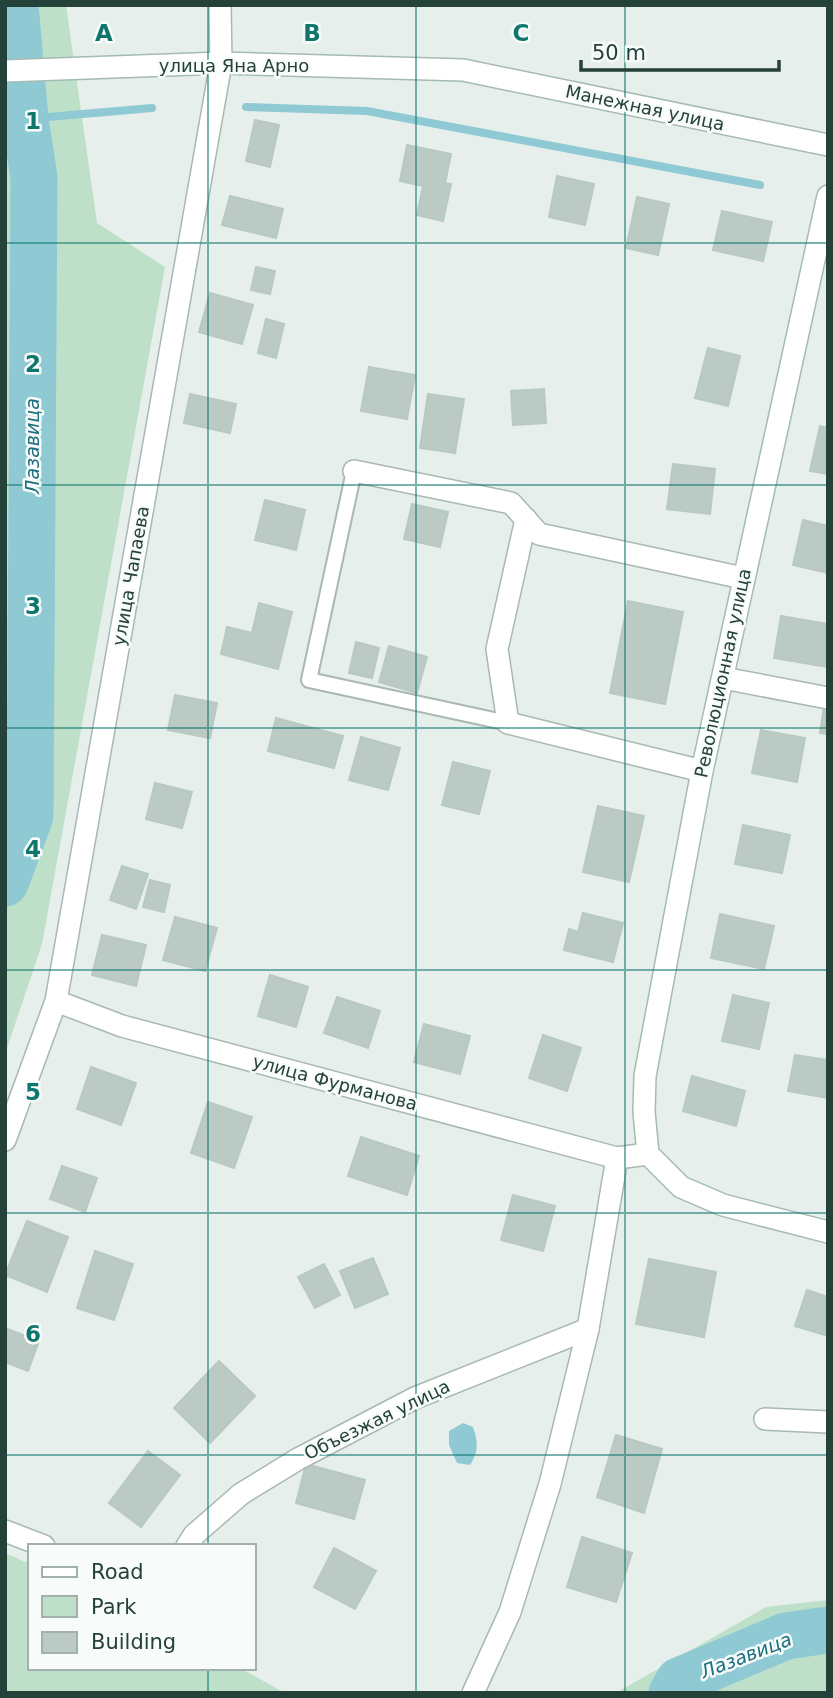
<svg xmlns="http://www.w3.org/2000/svg" width="833" height="1698" viewBox="0 0 833 1698" font-family="'DejaVu Sans',sans-serif">
	<rect width="100%" height="100%" fill="#e6efeb"/>
	<g fill="#bfe0c8">
		<polygon points="5,5 66,5 97,223 165,267 42,944 5,1054"/>
		<polygon points="5,1553 30,1564 30,1668 240,1668 285,1693 5,1693"/>
		<polygon points="828,1600 828,1693 616,1693 766,1607"/>
	</g>
	<path fill="#8ec9d4" d="M463,1423L473,1427C478,1442 479,1451 470,1465L457,1463L449,1445V1431Z"/>
	<g fill="none" stroke-linecap="round" stroke-linejoin="round">
		<g stroke="#8ec9d4" stroke-width="8">
			<polyline points="246,107 367,111 760,185"/>
			<polyline points="25,119 152,108"/>
		</g>
		<g stroke="#8ec9d4" stroke-width="47">
			<polyline points="5,883 30,816 34,177 25,119 15,5"/>
			<polyline points="672,1693 679,1681 786,1636 828,1630"/>
		</g>
	</g>
	<g fill="#bbcac4" stroke="#b8c9c2" stroke-width="2">
		<polygon points="255,120 279,125 270,167 246,161"/>
		<polygon points="407,145 451,154 445,183 451,184 443,221 417,215 423,186 400,181"/>
		<polygon points="557,176 594,184 585,225 549,217"/>
		<polygon points="230,196 283,209 276,238 222,225"/>
		<polygon points="637,197 669,204 658,255 626,248"/>
		<polygon points="722,211 772,222 763,261 713,250"/>
		<polygon points="256,267 275,271 270,294 251,290"/>
		<polygon points="210,293 253,305 242,344 199,332"/>
		<polygon points="266,319 284,324 276,358 258,353"/>
		<polygon points="708,348 740,356 728,406 695,398"/>
		<polygon points="369,367 415,375 407,419 361,411"/>
		<polygon points="544,389 546,423 513,425 511,391"/>
		<polygon points="190,394 236,404 230,433 184,423"/>
		<polygon points="428,394 464,399 455,453 420,448"/>
		<polygon points="820,426 828,428 828,474 810,471"/>
		<polygon points="673,464 715,469 710,514 667,509"/>
		<polygon points="265,500 305,510 296,550 255,540"/>
		<polygon points="412,504 448,512 440,547 404,539"/>
		<polygon points="803,520 828,526 828,573 793,565"/>
		<polygon points="628,601 683,612 665,704 610,693"/>
		<polygon points="259,603 292,612 278,669 221,654 227,627 252,633"/>
		<polygon points="781,616 828,624 828,667 774,658"/>
		<polygon points="356,642 379,648 372,678 349,673"/>
		<polygon points="389,646 427,657 417,693 379,682"/>
		<polygon points="175,695 217,703 210,738 168,730"/>
		<polygon points="825,700 828,700 828,734 820,733"/>
		<polygon points="276,718 343,736 334,768 268,751"/>
		<polygon points="761,730 805,738 797,782 752,773"/>
		<polygon points="361,737 400,748 388,790 349,780"/>
		<polygon points="453,762 490,771 479,814 442,805"/>
		<polygon points="155,783 192,792 182,828 146,819"/>
		<polygon points="598,806 644,816 629,882 583,872"/>
		<polygon points="743,825 790,835 782,873 735,864"/>
		<polygon points="122,866 148,874 136,909 110,900"/>
		<polygon points="150,880 170,885 164,912 143,907"/>
		<polygon points="583,913 623,923 613,962 564,950 569,929 578,932"/>
		<polygon points="720,914 774,926 764,969 711,958"/>
		<polygon points="175,917 217,928 205,971 163,960"/>
		<polygon points="102,935 146,945 136,986 92,975"/>
		<polygon points="270,975 308,987 296,1027 258,1016"/>
		<polygon points="733,995 769,1003 759,1049 722,1041"/>
		<polygon points="337,997 380,1011 368,1048 324,1033"/>
		<polygon points="424,1024 470,1036 460,1074 414,1062"/>
		<polygon points="543,1035 581,1048 567,1091 529,1078"/>
		<polygon points="795,1055 828,1060 828,1098 788,1091"/>
		<polygon points="91,1067 136,1083 121,1125 77,1109"/>
		<polygon points="692,1076 745,1091 736,1126 683,1111"/>
		<polygon points="208,1102 252,1117 234,1168 191,1153"/>
		<polygon points="361,1137 419,1156 407,1195 348,1176"/>
		<polygon points="62,1166 97,1178 85,1212 50,1199"/>
		<polygon points="513,1195 555,1206 543,1251 501,1240"/>
		<polygon points="27,1221 68,1237 47,1292 5,1275"/>
		<polygon points="95,1251 133,1264 114,1320 77,1308"/>
		<polygon points="373,1258 388,1294 355,1308 340,1271"/>
		<polygon points="649,1259 716,1272 704,1337 636,1324"/>
		<polygon points="324,1264 340,1295 315,1308 298,1277"/>
		<polygon points="807,1290 828,1297 828,1336 795,1326"/>
		<polygon points="5,1328 39,1341 28,1371 5,1362"/>
		<polygon points="219,1361 255,1396 210,1443 174,1408"/>
		<polygon points="616,1435 662,1449 644,1513 597,1497"/>
		<polygon points="148,1451 180,1475 141,1527 109,1503"/>
		<polygon points="306,1464 365,1480 354,1519 296,1503"/>
		<polygon points="582,1537 632,1553 616,1602 567,1587"/>
		<polygon points="334,1548 376,1571 355,1609 314,1587"/>
	</g>
	<g fill="none" stroke-linecap="round" stroke-linejoin="round">
		<g stroke="#a8b8b2" stroke-width="18">
			<polyline id="service" points="354,471 309,680 508,723"/>
		</g>
		<g stroke="#a8b8b2" stroke-width="24">
			<g id="minor">
				<polyline points="354,471 511,503 539,534 743,578"/>
				<polyline points="526,519 497,649 508,723 702,771"/>
				<polyline points="723,678 828,698"/>
				<polyline points="56,1001 122,1026 617,1158"/>
				<polyline points="5,1140 56,1001 221,63 220,5"/>
				<polyline points="765,1419 828,1422"/>
				<polyline points="5,1531 44,1546"/>
				<polyline points="187,1546 194,1535 241,1494 298,1459 415,1398 588,1329"/>
				<polyline points="473,1693 510,1612 550,1484 588,1329 617,1158 648,1154"/>
			</g>
		</g>
		<g stroke="#a4bbb3" stroke-width="24">
			<g id="secondary">
				<polyline points="5,71 221,63 463,70 828,145"/>
				<polyline points="828,196 702,771 645,1076 644,1112 648,1154 681,1187 723,1205 828,1232"/>
			</g>
		</g>
		<use href="#service" stroke="#fff" stroke-width="14"/>
		<use href="#minor" stroke="#fff" stroke-width="21"/>
		<use href="#secondary" stroke="#fff" stroke-width="21"/>
	</g>
	<path fill="none" stroke="#0f766e" stroke-width="2" stroke-opacity="0.55" d="M208,5V1546M416,5V1693M625,5V1693M5,243H828M5,485H828M5,728H828M5,970H828M5,1213H828M5,1455H828M208,1668V1693"/>
	<g text-anchor="middle" stroke-width="5" stroke-linejoin="round" paint-order="stroke">
		<g font-size="18" fill="#24423a" stroke="#f7fbf9">
			<text x="234" y="72">улица Яна Арно</text>
			<text transform="translate(645 108) rotate(12)" y="6">Манежная улица</text>
			<text transform="translate(131 576) rotate(-80)" y="6">улица Чапаева</text>
			<text transform="translate(723 673) rotate(-78)" y="6">Революционная улица</text>
			<text transform="translate(335 1083) rotate(15)" y="6">улица Фурманова</text>
			<text transform="translate(377 1420) rotate(-26)" y="6">Объезжая улица</text>
		</g>
		<g font-size="19" font-style="italic" fill="#1c6f80" stroke="#f7fbf9">
			<text transform="translate(32 446) rotate(-90)" y="7">Лазавица</text>
			<text transform="translate(746 1655) rotate(-21)" y="7">Лазавица</text>
		</g>
	</g>
	<g font-size="23" text-anchor="middle" font-weight="bold" fill="#0f766e" stroke="#f7fbf9" stroke-width="5" stroke-linejoin="round" paint-order="stroke">
		<text x="104" y="41">A</text>
		<text x="312" y="41">B</text>
		<text x="521" y="41">C</text>
		<text x="33" y="129">1</text>
		<text x="33" y="372">2</text>
		<text x="33" y="614">3</text>
		<text x="33" y="857">4</text>
		<text x="33" y="1100">5</text>
		<text x="33" y="1342">6</text>
	</g>
	<rect width="833" height="1698" fill="none" stroke="#24423a" stroke-width="14"/>
	<rect x="28" y="1544" width="228" height="126" fill="#f7fbf9" stroke="#a3b1ad" stroke-width="2"/>
	<rect x="42" y="1567" width="35" height="10" fill="#ffffff" stroke="#a3b1ad" stroke-width="2"/>
	<text x="91" y="1579" font-size="21" fill="#24423a">Road</text>
	<rect x="42" y="1596" width="35" height="21" fill="#bfe0c8" stroke="#a3b1ad" stroke-width="2"/>
	<text x="91" y="1614" font-size="21" fill="#24423a">Park</text>
	<rect x="42" y="1632" width="35" height="21" fill="#bbcac4" stroke="#a3b1ad" stroke-width="2"/>
	<text x="91" y="1649" font-size="21" fill="#24423a">Building</text>
	<path d="M581 60v10h198v-10" fill="none" stroke="#24423a" stroke-width="3.5"/>
	<text x="592" y="60" font-size="21" fill="#24423a" stroke="#f7fbf9" stroke-width="5" paint-order="stroke">50 m</text>
</svg>
